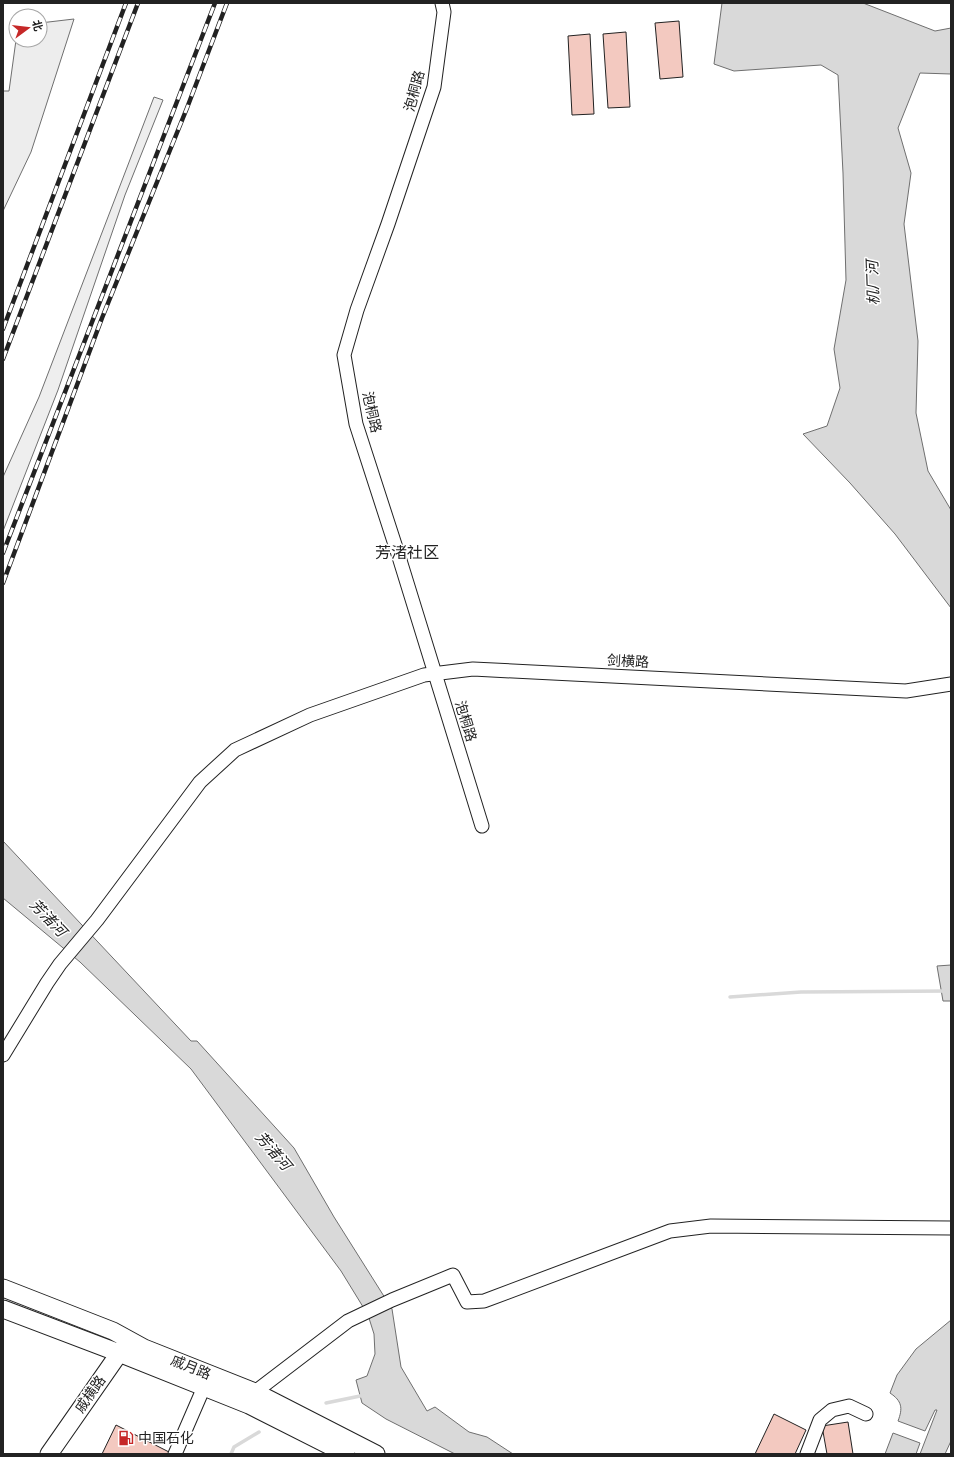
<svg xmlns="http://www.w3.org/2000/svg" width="954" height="1457" viewBox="0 0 954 1457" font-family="'Work Sans','Noto Sans SC',sans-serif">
	<rect width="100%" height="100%" fill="#fff"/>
	<polygon fill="#eee" stroke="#6f6f6f" points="154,97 163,100 125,195 58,390 3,531 3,477 39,397"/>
	<polygon fill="#ededed" stroke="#6f6f6f" points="74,19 31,152 3,211 3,91 9,91 16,40 40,40 40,23"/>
	<g fill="#d9d9d9" stroke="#6f6f6f">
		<polygon points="722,3 863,3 935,31 951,28 951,74 920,73 898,128 911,173 904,224 918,341 916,413 928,471 951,510 951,608 895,534 850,483 803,434 827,426 840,388 834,349 846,280 843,173 838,75 821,65 734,71 714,64"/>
		<polygon points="3,841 191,1041 197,1041 294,1148 334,1217 392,1309 401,1367 427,1411 435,1407 469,1432 487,1437 513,1454 455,1454 386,1419 362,1403 356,1380 367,1376 375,1354 374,1334 368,1315 341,1271 191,1069 80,962 3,898"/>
		<polygon points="951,965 951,1001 943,1001 937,966"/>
		<path d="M951,1320V1441L945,1454H920L937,1410H935L925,1431L898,1421C903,1408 902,1401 890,1393L897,1375L916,1349Z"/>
		<polygon points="893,1433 920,1443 916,1454 885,1454"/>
	</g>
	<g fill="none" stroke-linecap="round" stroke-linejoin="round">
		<g stroke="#d9d9d9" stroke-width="3.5">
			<polyline points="730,997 801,992 951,991"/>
			<polyline points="326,1403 365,1395"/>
			<polyline points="231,1454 234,1447 259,1432"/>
		</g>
	</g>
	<g fill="#f3c9c0" stroke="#222">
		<polygon points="679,21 683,77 660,79 655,23"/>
		<polygon points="626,32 630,107 608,108 603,34"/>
		<polygon points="590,34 594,114 572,115 568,36"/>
		<polygon points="774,1414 806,1430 795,1454 755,1454"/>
		<polygon points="848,1422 853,1454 827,1454 822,1426"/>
		<polygon points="116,1425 169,1452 168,1454 102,1454"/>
	</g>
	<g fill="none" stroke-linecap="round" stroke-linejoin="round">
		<g stroke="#222" stroke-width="15">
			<g id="minor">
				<polyline points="442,3 444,12 434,87 388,224 357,310 344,355 356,424 399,557 482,826"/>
				<polyline points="3,1055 47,983 60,964 97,920 200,782 235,750 310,715 424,675 473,669 906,691 951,684"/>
				<polyline points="255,1392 348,1321 392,1300 453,1275 467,1302 484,1301 670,1231 711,1226 951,1228"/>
				<polyline points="175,1454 204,1387"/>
				<polyline points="807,1454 820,1420 832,1410 849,1406 866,1414"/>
			</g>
		</g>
		<g stroke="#222" stroke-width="19">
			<g id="major">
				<polyline points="3,1288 113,1331 144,1348 255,1392 376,1454"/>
				<polyline points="3,1309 119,1353 249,1405 346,1454"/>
				<polyline points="49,1454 125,1345"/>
			</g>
		</g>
		<use href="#minor" stroke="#fff" stroke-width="13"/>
		<use href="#major" stroke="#fff" stroke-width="17"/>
		<g stroke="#222" stroke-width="4.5">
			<g id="rail">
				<polyline points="3,329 126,3"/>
				<polyline points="3,359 138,3"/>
				<polyline points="3,553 215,3"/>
				<polyline points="3,583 102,318 187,108 227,3"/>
			</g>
		</g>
		<use href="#rail" stroke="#fff" stroke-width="3" stroke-dasharray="9" stroke-linecap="butt"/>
	</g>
	<defs>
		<g id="fuel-bare" transform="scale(1.2)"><path d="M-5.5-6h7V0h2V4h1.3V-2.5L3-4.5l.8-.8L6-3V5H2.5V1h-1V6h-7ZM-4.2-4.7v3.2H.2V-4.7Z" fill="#c62828" stroke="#fff" stroke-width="2.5" paint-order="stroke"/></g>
	</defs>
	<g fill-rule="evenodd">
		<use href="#fuel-bare" x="126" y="1438"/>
	</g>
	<g text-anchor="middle" stroke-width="3" stroke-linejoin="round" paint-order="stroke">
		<g font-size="14" fill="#222" stroke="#fff">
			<text transform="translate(414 91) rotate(-75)" y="5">泡桐路</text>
			<text transform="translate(372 412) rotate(77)" y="5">泡桐路</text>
			<text transform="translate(628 661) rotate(3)" y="5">剑横路</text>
			<text transform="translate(466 721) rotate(73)" y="5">泡桐路</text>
			<text transform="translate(191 1367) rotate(22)" y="5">戚月路</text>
			<text transform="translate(90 1394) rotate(-55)" y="5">戚横路</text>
		</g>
		<g font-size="14" fill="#222" stroke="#fff" text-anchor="start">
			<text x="138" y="1443">中国石化</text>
		</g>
		<g font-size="15" font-style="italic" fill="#222" stroke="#fff">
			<text transform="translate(873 283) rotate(-92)" y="5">机厂河</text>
			<text transform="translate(48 918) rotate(46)" y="5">芳渚河</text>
			<text transform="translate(273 1151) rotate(49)" y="5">芳渚河</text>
		</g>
		<g font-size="16" fill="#222" stroke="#fff">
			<text x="407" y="558">芳渚社区</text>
		</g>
	</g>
	<rect width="954" height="1457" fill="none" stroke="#222222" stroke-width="8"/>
	<g transform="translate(28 28) rotate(75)"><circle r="19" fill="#ffffff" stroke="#a7a7a7"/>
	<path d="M0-3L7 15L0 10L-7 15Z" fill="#c62828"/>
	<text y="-6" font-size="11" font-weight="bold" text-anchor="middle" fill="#222222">北</text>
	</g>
</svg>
